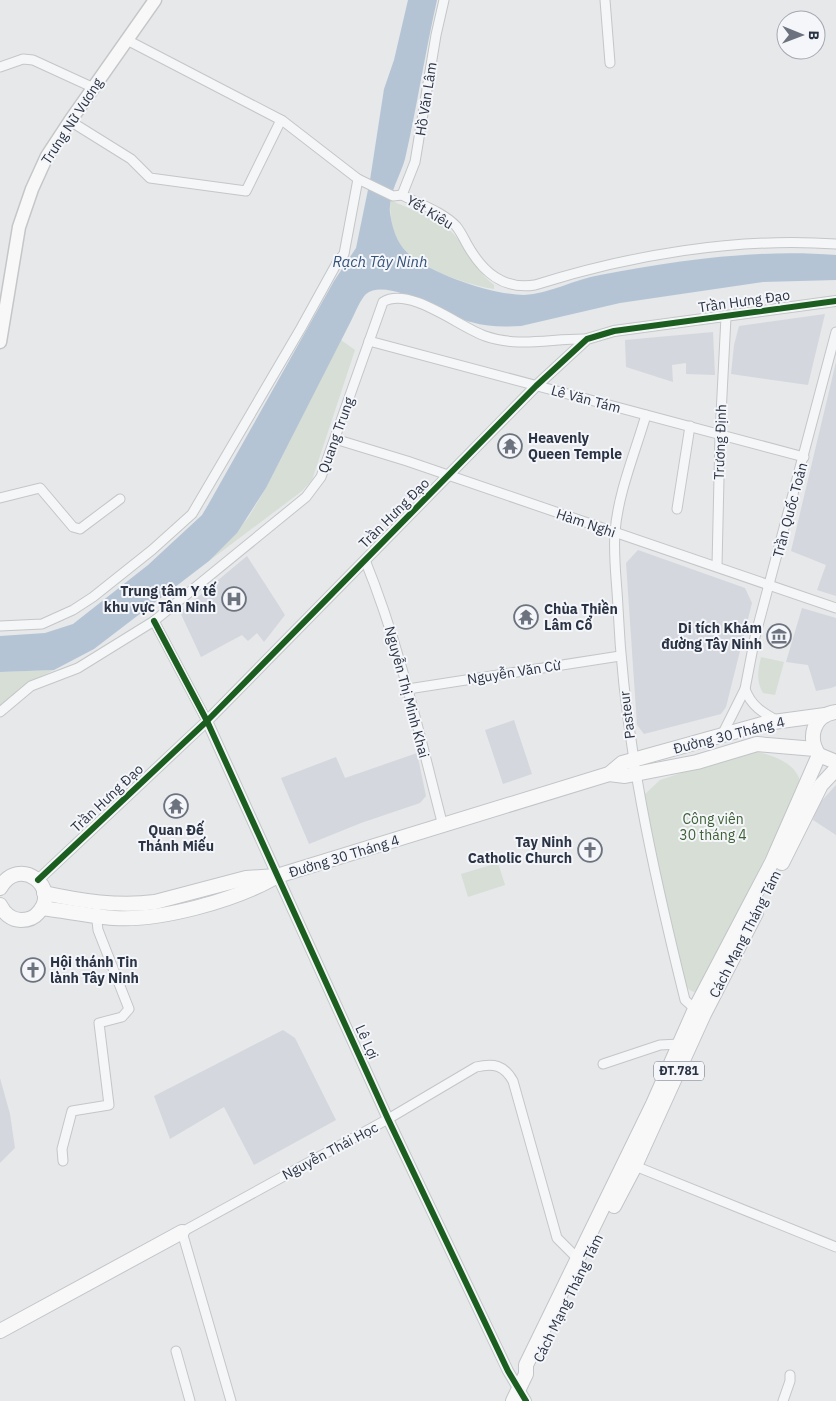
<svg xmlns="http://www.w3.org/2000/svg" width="836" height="1401" viewBox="0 0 836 1401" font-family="'IBM Plex Sans',sans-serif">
	<rect width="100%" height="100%" fill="#e6e8ea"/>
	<g fill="#d4d7dd">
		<polygon points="825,314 808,385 731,374 734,345 739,326"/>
		<polygon points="713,332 715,375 686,374 686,363 672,365 673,382 626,367 625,340"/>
		<polygon points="836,362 836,596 817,590 826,565 791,551"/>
		<polygon points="638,550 745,588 752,603 726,707 721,714 644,734 637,725 626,563"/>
		<polygon points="247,556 285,615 264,642 257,633 248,641 242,635 201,657 180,612"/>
		<polygon points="802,608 836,618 836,686 831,688 816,691 808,665 786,662"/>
		<polygon points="514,720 532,774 503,784 485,730"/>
		<polygon points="417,753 426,796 420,803 361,823 309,844 281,778 336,757 345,778"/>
		<polygon points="836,785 836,835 813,820 817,806"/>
		<polygon points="283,1030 295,1038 336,1120 254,1165 224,1107 170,1139 154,1096"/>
		<polygon points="0,1078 10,1114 15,1148 0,1163"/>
	</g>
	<g fill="#d6ded6">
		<path d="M390,200C411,210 443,219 458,239C470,255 477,272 494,285V289C468,285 420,269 403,248C392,235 390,217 390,200Z"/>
		<polygon points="341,340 355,350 312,480 302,491 209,561 248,518 266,488"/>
		<path d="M761,657L784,662L775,695L763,693C756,681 758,670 761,657Z"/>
		<polygon points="54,670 28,683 0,705 0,672"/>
		<path d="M751,750C772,756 797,761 801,785L698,992C687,993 685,983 681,975L643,796L660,780Z"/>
		<polygon points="498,863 505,885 468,897 461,874"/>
	</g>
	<path fill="#b4c4d5" d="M408,0H437C425,53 417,106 405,159C400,177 388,194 390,213C392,225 395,238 403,248C422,272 493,295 524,295C549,294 575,279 600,275C679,260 756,249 836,255V280L763,282L620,303L521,326C503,327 488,327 471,322C448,316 387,276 366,294C360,300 355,313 351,321L266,488L237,533L209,561L94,649L54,670L0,672V636L45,633L73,624L148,565L202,515L208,505L334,281L356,248L370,180L384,89L394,60Z"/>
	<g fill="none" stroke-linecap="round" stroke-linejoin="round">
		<g stroke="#c4c6c8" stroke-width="11">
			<g id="minor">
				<polyline points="605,0 610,63"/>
				<path d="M127,40L283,121L358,179L393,196L402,195C419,204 443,212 456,226C461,232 464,239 468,246C483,272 503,290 535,285C630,255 736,237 836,244"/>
				<polyline points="0,67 23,59 33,60 94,88"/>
				<polyline points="70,121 131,159 150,178 246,191 281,120"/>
				<polyline points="402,195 415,162 436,35 444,0"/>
				<polyline points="369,341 804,457"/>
				<path d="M646,415C635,453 618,493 615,532C613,557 617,583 618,608C624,741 653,871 685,1000L695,1009"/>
				<polyline points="335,439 407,461 836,608"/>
				<polyline points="0,498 40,488 73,527 80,529 120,499"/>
				<polyline points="677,509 690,426"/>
				<path d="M365,560C400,646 420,737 443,826"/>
				<polyline points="717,566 720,434 726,317"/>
				<polyline points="154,621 207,721"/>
				<polyline points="0,626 42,624 73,610 93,597 152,550 192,514 301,328 338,261 344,254 358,179"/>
				<polyline points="408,689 620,656"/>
				<path d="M745,689C751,706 763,713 778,721"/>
				<path d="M0,712L31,686L78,668L154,621L306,497L321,477L383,302C410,286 459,327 485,336C518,348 553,338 587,339"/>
				<polyline points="722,735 745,689 755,637 836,332"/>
				<polyline points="603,1064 660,1045 679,1044"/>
				<polyline points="63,1161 62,1149 72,1111 109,1105 99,1023 122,1017 129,1009 98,930 96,912"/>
				<polyline points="635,1166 836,1247"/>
				<polyline points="176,1351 190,1401"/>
				<path d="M231,1401L182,1232L388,1119L476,1067C494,1063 504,1065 513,1081L557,1238L578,1259"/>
				<polyline points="783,1401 790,1381 790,1375"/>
			</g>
		</g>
		<g stroke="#c4c6c8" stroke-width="12">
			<g id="tertiary">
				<polyline points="207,721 388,1119 508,1371 526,1401"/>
				<polyline points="38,880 207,721 536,386 587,339 614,331 836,301"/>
			</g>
		</g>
		<g stroke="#c4c6c8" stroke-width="15">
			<polyline id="secondary" points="0,342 19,227 32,189 47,156 70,121 155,0"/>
		</g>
		<g stroke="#c2c5c8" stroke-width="16">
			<g id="primary">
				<path d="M836,712C813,715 807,738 819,755L836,762"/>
				<polyline points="609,774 625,776 697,762 757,744 815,749"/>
				<polyline points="782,863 821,785 836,769"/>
				<path d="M0,888C19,854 62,888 38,913C34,918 27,920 21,920C11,920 4,913 0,905"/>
				<path d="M44,893C81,901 118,907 155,902L246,878L277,876L609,774L622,763L633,760L766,723L825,715"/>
				<path d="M42,908C66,911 90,916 114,918C160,921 232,901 272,879"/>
				<polyline points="614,1206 635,1166 704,1014 756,913"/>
				<polyline points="0,1331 182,1232"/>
				<polyline points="513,1401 526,1374 526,1365 653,1104 695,1009 772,862 819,755"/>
			</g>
		</g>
		<use href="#minor" stroke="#f5f6f7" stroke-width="9"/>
		<use href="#tertiary" stroke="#f5f6f7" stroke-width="10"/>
		<use href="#secondary" stroke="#f8f8f8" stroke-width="12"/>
		<use href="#primary" stroke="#f8f8f8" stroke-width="14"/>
		<g stroke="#f4f6f9" stroke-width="9">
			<g id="cycleway">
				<polyline points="154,621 207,721 388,1119 508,1371 526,1401"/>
				<polyline points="38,880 207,721 536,386 587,339 614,331 836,301"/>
			</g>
		</g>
		<use href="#cycleway" stroke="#1b5e20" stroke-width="6"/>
	</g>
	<defs>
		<g id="temple-ring" transform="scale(1.25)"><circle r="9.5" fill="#f4f6f9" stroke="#6c737f" stroke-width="1.5"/><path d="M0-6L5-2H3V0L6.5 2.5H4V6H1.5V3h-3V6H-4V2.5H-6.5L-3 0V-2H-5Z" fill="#6c737f"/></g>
		<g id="hospital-ring" transform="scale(1.25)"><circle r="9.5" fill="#f4f6f9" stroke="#6c737f" stroke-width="1.5"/><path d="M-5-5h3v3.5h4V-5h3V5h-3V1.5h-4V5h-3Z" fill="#6c737f"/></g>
		<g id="museum-ring" transform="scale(1.25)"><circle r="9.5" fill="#f4f6f9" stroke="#6c737f" stroke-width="1.5"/><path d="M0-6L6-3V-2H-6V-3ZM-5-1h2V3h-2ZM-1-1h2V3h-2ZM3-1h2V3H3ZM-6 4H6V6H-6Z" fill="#6c737f"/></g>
		<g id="church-ring" transform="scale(1.25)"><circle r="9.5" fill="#f4f6f9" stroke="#6c737f" stroke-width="1.5"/><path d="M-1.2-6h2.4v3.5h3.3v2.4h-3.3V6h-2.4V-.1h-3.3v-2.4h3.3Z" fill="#6c737f"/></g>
	</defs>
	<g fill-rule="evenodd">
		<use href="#temple-ring" x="510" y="446"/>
		<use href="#hospital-ring" x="234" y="599"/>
		<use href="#temple-ring" x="526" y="617"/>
		<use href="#museum-ring" x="779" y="636"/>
		<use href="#temple-ring" x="176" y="806"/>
		<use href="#church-ring" x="590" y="850"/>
		<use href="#church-ring" x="33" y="970"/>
	</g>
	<g text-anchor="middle" stroke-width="4" stroke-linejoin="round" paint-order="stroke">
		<rect fill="#f4f6f9" stroke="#676e7b" stroke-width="1" x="654" y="1061.5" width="50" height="19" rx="4"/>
		<g font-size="12" font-weight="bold" fill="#2b3445">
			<text x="679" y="1075">ĐT.781</text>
		</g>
		<g font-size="14" fill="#2b3445" stroke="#f4f6f9">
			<text transform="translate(426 99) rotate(-81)" y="5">Hồ Văn Lâm</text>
			<text transform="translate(72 121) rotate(-57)" y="5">Trưng Nữ Vương</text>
			<text transform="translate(430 212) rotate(31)" y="5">Yết Kiêu</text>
			<text transform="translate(744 301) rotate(-8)" y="5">Trần Hưng Đạo</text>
			<text transform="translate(586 399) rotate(15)" y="5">Lê Văn Tám</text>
			<text transform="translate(336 435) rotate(-70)" y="5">Quang Trung</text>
			<text transform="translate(720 442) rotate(-88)" y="5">Trương Định</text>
			<text transform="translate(790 510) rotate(-75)" y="5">Trần Quốc Toản</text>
			<text transform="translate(394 513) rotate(-45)" y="5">Trần Hưng Đạo</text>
			<text transform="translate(586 523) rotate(19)" y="5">Hàm Nghi</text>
			<text transform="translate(514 672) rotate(-9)" y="5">Nguyễn Văn Cừ</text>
			<text transform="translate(407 692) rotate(75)" y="5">Nguyễn Thị Minh Khai</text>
			<text transform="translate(627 715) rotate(-97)" y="5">Pasteur</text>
			<text transform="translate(729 735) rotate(-14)" y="5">Đường 30 Tháng 4</text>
			<text transform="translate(107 798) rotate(-43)" y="5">Trần Hưng Đạo</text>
			<text transform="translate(344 856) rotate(-17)" y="5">Đường 30 Tháng 4</text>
			<text transform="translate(745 934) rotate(-63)" y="5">Cách Mạng Tháng Tám</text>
			<text transform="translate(367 1042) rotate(66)" y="5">Lê Lợi</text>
			<text transform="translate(330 1151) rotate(-28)" y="5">Nguyễn Thái Học</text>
			<text transform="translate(568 1298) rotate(-64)" y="5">Cách Mạng Tháng Tám</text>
		</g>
		<g font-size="14" font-weight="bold" fill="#2b3445" stroke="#f4f6f9" text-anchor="start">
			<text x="528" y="443">Heavenly<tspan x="528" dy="16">Queen Temple</tspan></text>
			<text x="216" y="596" text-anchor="end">Trung tâm Y tế<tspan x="216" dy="16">khu vực Tân Ninh</tspan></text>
			<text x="544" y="614">Chùa Thiền<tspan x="544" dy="16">Lâm Cổ</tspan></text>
			<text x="762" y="633" text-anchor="end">Di tích Khám<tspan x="762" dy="16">đường Tây Ninh</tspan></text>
			<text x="176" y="835" text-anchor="middle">Quan Đế<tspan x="176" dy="16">Thánh Miếu</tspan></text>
			<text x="572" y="847" text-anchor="end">Tay Ninh<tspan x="572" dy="16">Catholic Church</tspan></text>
			<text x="50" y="967">Hội thánh Tin<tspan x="50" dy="16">lành Tây Ninh</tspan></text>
		</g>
		<g font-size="14" fill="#3f6138" stroke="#f4f6f9">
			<text x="713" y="824">Công viên<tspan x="713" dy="16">30 tháng 4</tspan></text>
		</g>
		<g font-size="15" font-style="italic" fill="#34527a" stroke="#f4f6f9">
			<text x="380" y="267">Rạch Tây Ninh</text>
		</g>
	</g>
	<g transform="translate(801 35) rotate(91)"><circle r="24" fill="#f4f6f9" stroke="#a4a8b1"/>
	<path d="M0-4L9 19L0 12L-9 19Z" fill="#6c737f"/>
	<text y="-8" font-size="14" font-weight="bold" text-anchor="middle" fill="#2b3445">B</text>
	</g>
</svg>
